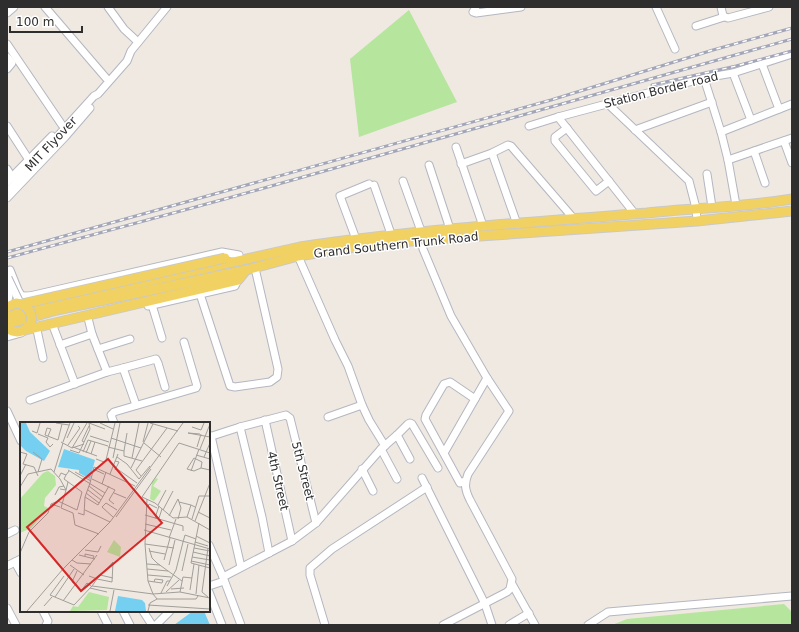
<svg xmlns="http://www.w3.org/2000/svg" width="799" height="632" viewBox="0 0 799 632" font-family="'DejaVu Sans',sans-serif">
	<rect width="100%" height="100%" fill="#efe9e1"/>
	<g fill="#b6e59e">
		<polygon points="409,10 457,102 359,137 350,59"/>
		<polygon points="784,604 792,612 792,625 612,625 627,619"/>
	</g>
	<polygon fill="#75cff0" points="193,611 204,611 210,625 174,625"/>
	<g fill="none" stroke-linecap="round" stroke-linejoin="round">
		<g stroke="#b4b7c1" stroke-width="9">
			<g id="minor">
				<polyline points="45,7 106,78"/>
				<polyline points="108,7 124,29 138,42"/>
				<polyline points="476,7 473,12 476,13 521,7"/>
				<polyline points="656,7 675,49"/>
				<polyline points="721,7 723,16 728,18 769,7"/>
				<polyline points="7,13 14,7"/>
				<polyline points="696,26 724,17"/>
				<polyline points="7,44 62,125"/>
				<polyline points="7,57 12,63 7,69"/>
				<polyline points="762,64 779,109"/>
				<polyline points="733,73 751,120"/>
				<polyline points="704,78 721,132 728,160 736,205"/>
				<polyline points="608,104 689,181 696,208 697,221"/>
				<polyline points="558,117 635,214"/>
				<polyline points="7,126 29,160"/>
				<polyline points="529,126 558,117 704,78 733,73 792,54"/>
				<polyline points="567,128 555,137 555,141 596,191 609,181"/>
				<polyline points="635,130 712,102"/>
				<polyline points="721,132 792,104"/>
				<polyline points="784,141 792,163"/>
				<polyline points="456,147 483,226"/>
				<polyline points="754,151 765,183"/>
				<polyline points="492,153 517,224"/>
				<polyline points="728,160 792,138"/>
				<polyline points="461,164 492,153 508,145 511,146 574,219"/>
				<polyline points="429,165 450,229"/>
				<polyline points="7,169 12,177"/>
				<polyline points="707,174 712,207"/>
				<polyline points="403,181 421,231"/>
				<polyline points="7,182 52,136"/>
				<polyline points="374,185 391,234"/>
				<polyline points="7,192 94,96 98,94 127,61 131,51 167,7"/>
				<polyline points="7,198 65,137 90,108"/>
				<polyline points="356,239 340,196 369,184"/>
				<path d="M421,240L423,249L451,316L487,378L509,411L468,474C464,484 465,490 470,500L512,579L510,589L507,592L443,625"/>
				<polyline points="298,256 335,340 348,366 362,405 369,420 385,446"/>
				<polyline points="10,270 18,290 21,295"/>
				<polyline points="200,294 230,386 235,387 270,382 277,377 278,369 255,268"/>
				<path d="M11,297C19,295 26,297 34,295L222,252L239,255"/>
				<polyline points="152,305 162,338"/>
				<polyline points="148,306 235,286 238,280"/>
				<polyline points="88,318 92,334 107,372"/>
				<polyline points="53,326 75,384"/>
				<polyline points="37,330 43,358"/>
				<polyline points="7,337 21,333"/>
				<polyline points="60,345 92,334"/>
				<polyline points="98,349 130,339"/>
				<polyline points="123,368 156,359 158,363 165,387"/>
				<polyline points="30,400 107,372 123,368 136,405"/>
				<polyline points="7,411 21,441"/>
				<polyline points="328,417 362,405"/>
				<polyline points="265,420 292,541"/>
				<polyline points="114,423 111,415 114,412 196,388 197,386 184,342"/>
				<polyline points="240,427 262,517 269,553"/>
				<polyline points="397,435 410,459"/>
				<polyline points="211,436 241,567"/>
				<polyline points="209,437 240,427 286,415 290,418 316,523"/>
				<polyline points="381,449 397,479"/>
				<polyline points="444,453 487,378"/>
				<polyline points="362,469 373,491"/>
				<polyline points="422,478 485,604 492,625"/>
				<polyline points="465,481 460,483 425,419 426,415 444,384 450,382 475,399"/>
				<polyline points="7,534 15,530"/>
				<polyline points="209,545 223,577 241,625"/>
				<polyline points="15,562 21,573"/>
				<polyline points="7,566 21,559"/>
				<polyline points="223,577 292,541 316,523 381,449 397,435 408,424 410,423 412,424 438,468"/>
				<polyline points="512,584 535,625"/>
				<polyline points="209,586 224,581"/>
				<polyline points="209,592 222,625"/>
				<polyline points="7,608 16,625"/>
				<polyline points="43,611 48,621 46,625"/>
				<polyline points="101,611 108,625"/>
				<polyline points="123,611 130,625"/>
				<polyline points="143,611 152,625"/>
				<polyline points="156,625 170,611"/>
				<polyline points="325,625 310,575 310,568 332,549 427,487"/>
				<polyline points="509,625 529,613"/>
				<polyline points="588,625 608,612 792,596"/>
			</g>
		</g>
		<g stroke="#c9c9c9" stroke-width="11">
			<g id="major">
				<path d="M7,315L56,302L300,247C415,230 531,222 647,213C695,208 745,207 792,199"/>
				<polyline points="7,324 57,310 246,270 298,256 362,246 421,240 697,221 792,211"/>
				<path d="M7,328C15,334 22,333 29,326"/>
				<polyline points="25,330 238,280 246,270"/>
			</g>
		</g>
		<use href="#minor" stroke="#fff" stroke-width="7"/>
		<use href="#major" stroke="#f2d163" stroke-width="9"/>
		<g stroke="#a3a6b8" stroke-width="3">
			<g id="rail">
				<polyline points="652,85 736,66 792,51"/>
				<polyline points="7,252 551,100 713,50 792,28"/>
				<polyline points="7,258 225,199 792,39"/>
			</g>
		</g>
		<use href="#rail" stroke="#fff" stroke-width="1.5" stroke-dasharray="4.5" stroke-linecap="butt"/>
		<g stroke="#b4b7c1" stroke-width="9" stroke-linecap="butt">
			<g id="minor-bridge">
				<polyline points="8,278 20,303"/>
				<polyline points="7,304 9,296 8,282"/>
			</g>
		</g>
		<g stroke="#c9c9c9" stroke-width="11" stroke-linecap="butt">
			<g id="major-bridge">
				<polyline points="22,304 225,258"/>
				<path d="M7,307L16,303C27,304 33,312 31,323"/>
			</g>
		</g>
		<use href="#minor-bridge" stroke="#fff" stroke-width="7"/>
		<use href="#major-bridge" stroke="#f2d163" stroke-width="9"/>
	</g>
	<g text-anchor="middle" stroke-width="3" stroke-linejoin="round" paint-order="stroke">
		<g font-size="12" fill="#2e2e2e" stroke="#fff">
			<text transform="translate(661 90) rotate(-14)" y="4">Station Border road</text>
			<text transform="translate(51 144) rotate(-47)" y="4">MIT Flyover</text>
			<text transform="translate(396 245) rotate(-6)" y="4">Grand Southern Trunk Road</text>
			<text transform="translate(303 471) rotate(76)" y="4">5th Street</text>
			<text transform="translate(278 481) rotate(77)" y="4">4th Street</text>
		</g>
	</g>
	<g transform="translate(20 422)">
		<rect width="190" height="190" fill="#efe9e1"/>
		<path d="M28,49L35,54L36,63L25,76L24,84L28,86L11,106L0,111V77L23,51ZM136,56L138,57L133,64L141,69L134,79L130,77L132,60ZM94,118L101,125L100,135L87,130ZM69,170L89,175L87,188L50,189L53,184L58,185Z" fill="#b6e59e"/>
		<path d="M0,1H6L10,10L30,29L24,39L6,29L0,23ZM44,27L75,38L70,57L59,51V48L38,45ZM98,174L122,178L125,181L126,189H95Z" fill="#75cff0"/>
		<path fill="none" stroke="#a29e99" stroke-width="1" d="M36,1L49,3M69,1L85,7M80,1L93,7M130,1L158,9M172,5L181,8L184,1M12,9L17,11L20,1M18,12L28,16L26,20L30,25L33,22M180,12L168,11L190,15M28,14L31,7L27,6L25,13L38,18M70,14L89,20M47,16L54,1M91,16L121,26M38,18L42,2M41,20L52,26L67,1M43,20L50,1M64,20L62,19L69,4M123,20L128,1M124,21L141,35M48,23L60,6L58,4M53,25L77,34M88,25L104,29L107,11M177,25L181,12M52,26L64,22M180,27L190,2M50,28L59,31L70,7L69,1M104,29V34L122,39M0,30L7,32L3,42L14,45L18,54M13,30L22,37L18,50M63,30L68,18L88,24M66,31L71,19M190,31L159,21L122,75L135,81L153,96L167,95L190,108M71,32L75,20M176,33L190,37M97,35L107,42L119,57M184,35L190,21M93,36L100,1M112,36L119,1M76,37L84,40L86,38L95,1M95,39L99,40L95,48M93,44L117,61M111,46L133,2M181,46L182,40L174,36L167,47L174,49L181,46L190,48M73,47L84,52M48,48L85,71M171,49L179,27M34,50L43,21M55,50L71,59M90,52L98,32M46,53L44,57L62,70L57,88M0,54L6,42M121,54L116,48L147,6M39,55L41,51L46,53L49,49M72,57L95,68L89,78L94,82M119,57L130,44M70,61L74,45L115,64M82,62L86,50M69,64L83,75M0,65L8,52L31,47L40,57L46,68L41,86L53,91L55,103L79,112M40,67L46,68L48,60M68,68L81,78M66,71L79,81M94,71L106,76M35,73L39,65L44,64M65,75L78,83L89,64M158,77L161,86L158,97M159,80L171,83M31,82L38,79L57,88M138,83L146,68M139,84L135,96H139L142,87M128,85L129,82L137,86M65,88L90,100M143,88L153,69M178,90L190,96M58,91L64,93L65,75L70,61M125,93L163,104V109M149,94L158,77M93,95L82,85L86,81L97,88M96,95L131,47M167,95L171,83L175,85M172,97L179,74H190M175,99L190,61M179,101L171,141L190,146M125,102L151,108M124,108L190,127M176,114L190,121M149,116L156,97M163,120L165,113L176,117M175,120L188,124M125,122L154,126M129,126L132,136L137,141L162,159M174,126L190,129M188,126L182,170L188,175M65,128L78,130L81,124M129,129L145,132M173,130L190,134M0,131L9,110L28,91L31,82L40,85M59,133L75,137M65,134V132L74,134L73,136M172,135L190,138M52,138L57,141L71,142M144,138L150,116M171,139L190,143M127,142L140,143M50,143L64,153M149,143L155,118M127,147L148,149M162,149L168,122M80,153L93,156M128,153L151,155M69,154L77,157L92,160L93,140L77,157L72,164M128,159L142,161L143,158L135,157L134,160M57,163L52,160L57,149M147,164L156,148L163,120M70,166L87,170M151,167L164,166M170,168L174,142M61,169L67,161L71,164M146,170L159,158M160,170L163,155L172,156M141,171L147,159H150M176,172L179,143M30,173L54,183L72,164L133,172L128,159L125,122L127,77M30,173L44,154M35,175L54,147M137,177L133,172L160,170L190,176M43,179L77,133M128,183L190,187M24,184L32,175M7,189L43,147L90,100L163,1M90,189L94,168M128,189L130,181L137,177H176L178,174"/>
		<path fill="#d62828" fill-opacity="0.15" stroke="#d62828" stroke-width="2" d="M88,37L142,101L61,169L7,105Z"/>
		<rect width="190" height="190" fill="none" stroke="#2e2e2e" stroke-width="2"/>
	</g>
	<rect width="799" height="632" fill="none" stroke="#2e2e2e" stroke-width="16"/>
	<path d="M10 26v6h72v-6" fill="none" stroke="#2e2e2e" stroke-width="2"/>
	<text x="16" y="26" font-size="12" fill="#2e2e2e" stroke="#ffffff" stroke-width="3" paint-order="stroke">100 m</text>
</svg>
